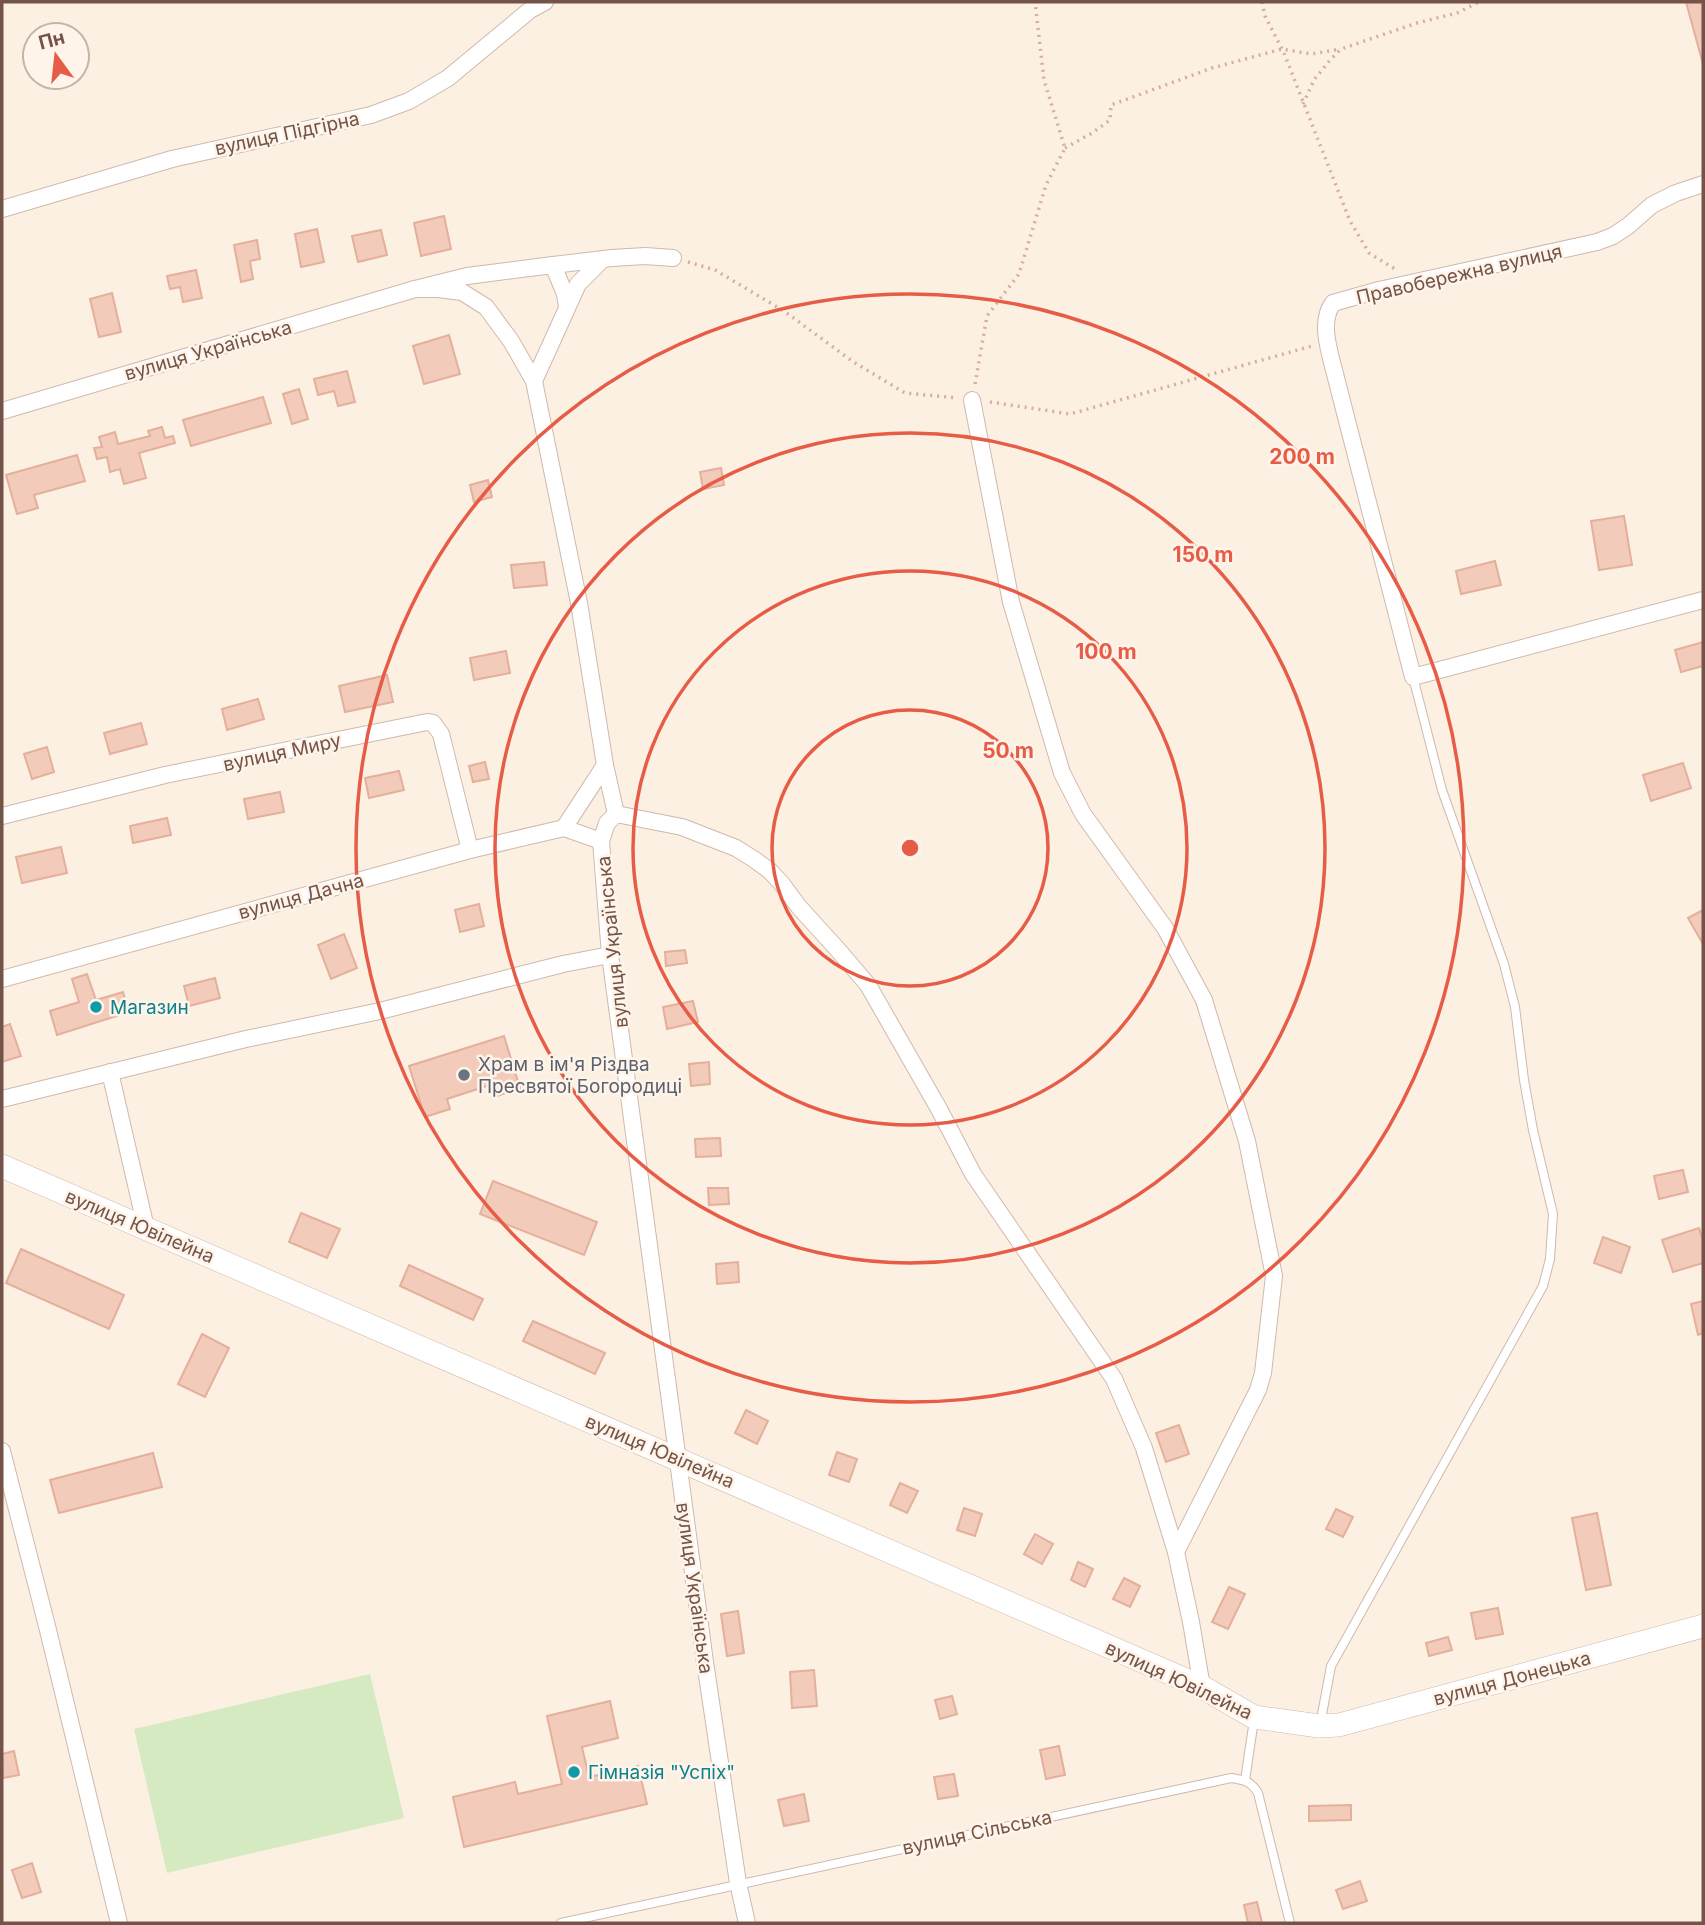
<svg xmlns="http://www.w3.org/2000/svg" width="1705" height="1925" viewBox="0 0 1705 1925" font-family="Inter,sans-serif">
	<rect width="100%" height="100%" fill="#fcf0e3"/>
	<polygon fill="#d5eac1" points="370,1674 404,1818 167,1873 134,1729"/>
	<g fill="#f2cbba" stroke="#e4b09b" stroke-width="2">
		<polygon points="1686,2 1703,2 1703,64"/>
		<polygon points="444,216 451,249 421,256 414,223"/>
		<polygon points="317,229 324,262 301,267 295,234"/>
		<polygon points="381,230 387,255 358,262 352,236"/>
		<polygon points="257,240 260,259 250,261 253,279 241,282 234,245"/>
		<polygon points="196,270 202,298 183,302 180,287 170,289 167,276"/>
		<polygon points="112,293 121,332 99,337 90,299"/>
		<polygon points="449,335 460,374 424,384 413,346"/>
		<polygon points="347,371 355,402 338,406 334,391 318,395 314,379"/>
		<polygon points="299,389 308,419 292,424 283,394"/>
		<polygon points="263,397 271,423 191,446 183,420"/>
		<polygon points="162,427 165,438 173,436 175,443 139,453 146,478 124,484 120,469 110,472 107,457 97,459 94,448 102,447 99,437 115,432 118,444 150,436 148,431"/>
		<polygon points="77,455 85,481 34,495 38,508 17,514 6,475"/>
		<polygon points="721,468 724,485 703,489 700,472"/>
		<polygon points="488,480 492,497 474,502 470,485"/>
		<polygon points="1624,516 1632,565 1599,570 1591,521"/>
		<polygon points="1495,561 1501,585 1461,594 1456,571"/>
		<polygon points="544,562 547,585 514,588 511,565"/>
		<polygon points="1703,642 1703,666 1681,672 1675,650"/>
		<polygon points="506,651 510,673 474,680 470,658"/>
		<polygon points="387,675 393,702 345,712 339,686"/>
		<polygon points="258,699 264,719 227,730 222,709"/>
		<polygon points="141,723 147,744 110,754 104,733"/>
		<polygon points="47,747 54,772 32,779 24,754"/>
		<polygon points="485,762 489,779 473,782 469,766"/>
		<polygon points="1683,763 1691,788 1651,801 1643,775"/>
		<polygon points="399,771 404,790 369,798 365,778"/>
		<polygon points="280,792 284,812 248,819 244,799"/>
		<polygon points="167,818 171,835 133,843 130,826"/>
		<polygon points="61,847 67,873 22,883 16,857"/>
		<polygon points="479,904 484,926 460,932 455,910"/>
		<polygon points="1703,910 1703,944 1688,918"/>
		<polygon points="344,934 357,968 331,979 318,945"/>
		<polygon points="685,950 687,963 666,966 665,952"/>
		<polygon points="87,974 96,1000 123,992 129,1012 57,1035 50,1011 79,1002 72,979"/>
		<polygon points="215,978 220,998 189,1006 184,986"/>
		<polygon points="693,1001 698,1022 667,1029 663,1007"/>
		<polygon points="10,1024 21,1056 2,1062 2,1027"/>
		<polygon points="504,1036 520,1088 497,1096 493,1084 447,1099 450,1109 425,1117 409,1066"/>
		<polygon points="709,1062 710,1084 691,1086 689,1064"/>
		<polygon points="720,1138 721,1156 696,1157 695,1139"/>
		<polygon points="1683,1170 1688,1192 1659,1199 1654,1176"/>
		<polygon points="493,1181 597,1222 584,1255 480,1214"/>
		<polygon points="708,1188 728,1188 729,1204 709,1205"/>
		<polygon points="301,1213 340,1229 327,1258 289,1242"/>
		<polygon points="1699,1228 1703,1241 1703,1263 1673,1272 1662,1240"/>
		<polygon points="1603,1237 1630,1247 1621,1273 1594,1263"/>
		<polygon points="21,1249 124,1295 109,1329 6,1283"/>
		<polygon points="738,1262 739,1282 717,1284 716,1264"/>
		<polygon points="409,1265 483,1299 473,1320 400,1286"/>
		<polygon points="1703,1301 1703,1333 1698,1335 1691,1304"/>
		<polygon points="533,1321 605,1353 595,1374 523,1341"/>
		<polygon points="202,1334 229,1348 205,1397 178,1384"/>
		<polygon points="746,1410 768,1421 757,1444 735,1433"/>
		<polygon points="1179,1425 1189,1454 1166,1462 1156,1433"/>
		<polygon points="837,1452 857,1459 849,1482 829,1475"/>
		<polygon points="153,1453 162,1487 59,1513 50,1480"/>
		<polygon points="900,1483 918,1491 907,1513 890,1505"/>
		<polygon points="964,1508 982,1514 975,1536 957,1530"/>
		<polygon points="1336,1509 1353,1517 1343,1537 1326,1529"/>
		<polygon points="1597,1513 1611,1585 1586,1590 1572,1518"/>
		<polygon points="1035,1534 1053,1544 1042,1564 1024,1554"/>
		<polygon points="1078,1562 1093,1569 1085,1587 1071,1580"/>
		<polygon points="1124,1578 1140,1586 1130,1607 1113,1599"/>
		<polygon points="1229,1587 1245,1594 1228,1629 1212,1622"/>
		<polygon points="1498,1608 1503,1634 1476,1639 1471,1613"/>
		<polygon points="738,1611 744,1653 727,1656 721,1614"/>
		<polygon points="1448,1637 1452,1650 1429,1656 1426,1643"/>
		<polygon points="814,1670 817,1706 792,1708 790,1672"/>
		<polygon points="952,1696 957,1714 940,1719 935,1700"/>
		<polygon points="610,1701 618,1738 582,1747 589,1777 638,1766 647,1804 464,1847 453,1797 515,1782 518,1794 562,1784 547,1716"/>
		<polygon points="1059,1746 1065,1775 1046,1779 1040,1750"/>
		<polygon points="14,1751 19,1775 3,1778 2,1754"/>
		<polygon points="954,1774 958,1796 938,1799 934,1777"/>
		<polygon points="804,1794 809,1821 784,1826 778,1800"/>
		<polygon points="1351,1805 1351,1820 1309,1821 1309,1806"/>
		<polygon points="32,1863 41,1892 22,1898 12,1870"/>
		<polygon points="1360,1881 1367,1901 1343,1909 1336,1890"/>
		<polygon points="1257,1902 1262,1923 1248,1923 1244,1905"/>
	</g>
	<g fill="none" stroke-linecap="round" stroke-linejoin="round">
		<g stroke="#cfb9ac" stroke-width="10">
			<g id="lane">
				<polyline points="1320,1725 1331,1666 1543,1286 1550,1259 1553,1214 1533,1130 1524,1080 1515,1007 1504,964 1442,790 1413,677"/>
				<polyline points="1245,1780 1254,1720"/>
				<path d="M561,1923L1231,1778C1244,1780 1251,1781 1258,1793L1290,1923"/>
			</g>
		</g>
		<g stroke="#cfb9ac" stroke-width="18">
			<g id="street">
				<path d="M1703,184L1676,193L1652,205L1628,226L1613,236L1597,242L1379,290L1333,303C1318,323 1331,356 1336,378L1413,677L1703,600"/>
				<polyline points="2,209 172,159 371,115 409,101 448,78 530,10 545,2"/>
				<polyline points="553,265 565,294 567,307"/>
				<polyline points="415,289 438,289 462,292 486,307 511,341 534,381 579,603 605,765 616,814 607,823 601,841 610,955 705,1662 738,1883 747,1923"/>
				<polyline points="534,381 578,284 602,260"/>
				<polyline points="972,400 1011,602 1062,773 1083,814 1165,928 1204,1000 1247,1141 1274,1276 1263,1373 1258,1390 1176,1552"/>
				<polyline points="2,411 415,289 467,276 553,265 612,258 645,256 673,258"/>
				<polyline points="616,814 682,827 736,848 755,860 770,871 782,884 799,907 839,951 868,985 939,1109 973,1174 1114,1379 1144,1448 1176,1552 1191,1622 1202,1687"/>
				<polyline points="2,816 165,775 427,722 433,723 441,734 470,850"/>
				<polyline points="564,828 605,765"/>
				<polyline points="2,979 470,850 564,828 601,841"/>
				<polyline points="110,1072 146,1228"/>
				<polyline points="2,1099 246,1039 380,1011 563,964 610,955"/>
				<polyline points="2,1451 47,1626 119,1923"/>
			</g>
		</g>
		<g stroke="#d3b8a9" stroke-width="24">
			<polyline id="secondary" points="2,1166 1202,1687 1254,1717 1319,1726 1339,1725 1703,1626"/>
		</g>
		<g stroke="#d6ae9d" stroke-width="3.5" stroke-dasharray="2 5" stroke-linecap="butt">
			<polyline points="1262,2 1265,16 1284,53 1350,221 1369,253 1395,269"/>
			<polyline points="1303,104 1314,80 1330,60 1341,49 1417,23 1457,13 1479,2"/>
			<polyline points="1065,148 1092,133 1110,120 1111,105 1212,68 1282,49 1311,54 1341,49"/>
			<polyline points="688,262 715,270 784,311 852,361 905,393 958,398"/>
			<polyline points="975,384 987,316 1019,274 1046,185 1065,148 1044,80 1035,2"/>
			<polyline points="990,402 1070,414 1312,346"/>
		</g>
		<use href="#lane" stroke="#fff" stroke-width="8"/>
		<use href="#street" stroke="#fff" stroke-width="16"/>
		<use href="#secondary" stroke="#fff" stroke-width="23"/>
	</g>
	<g fill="none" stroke="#e75c47" stroke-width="3.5">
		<circle cx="910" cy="848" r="138"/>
		<circle cx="910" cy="848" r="277"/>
		<circle cx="910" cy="848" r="415"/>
		<circle cx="910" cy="848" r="554"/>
	</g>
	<g fill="#0f9aa8" stroke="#fff4e9" stroke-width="2.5">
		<circle cx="96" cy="1007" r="7"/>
		<circle cx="574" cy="1772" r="7"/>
	</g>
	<circle fill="#6b7280" stroke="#fff4e9" stroke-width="2.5" cx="464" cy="1075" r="7"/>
	<g text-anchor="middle" stroke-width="5" stroke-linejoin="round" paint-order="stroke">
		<g font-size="19" fill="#745449" stroke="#fff4e9">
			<text transform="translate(287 133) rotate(-12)" y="7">вулиця Підгірна</text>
			<text transform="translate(1459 274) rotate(-13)" y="7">Правобережна вулиця</text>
			<text transform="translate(208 350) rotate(-16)" y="7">вулиця Українська</text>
			<text transform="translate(282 752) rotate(-12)" y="7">вулиця Миру</text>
			<text transform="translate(301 896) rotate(-15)" y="7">вулиця Дачна</text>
			<text transform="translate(612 942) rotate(-96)" y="7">вулиця Українська</text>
			<text transform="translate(140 1226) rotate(23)" y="7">вулиця Ювілейна</text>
			<text transform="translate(660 1451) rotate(23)" y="7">вулиця Ювілейна</text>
			<text transform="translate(695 1588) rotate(82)" y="7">вулиця Українська</text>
			<text transform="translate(1512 1678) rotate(-15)" y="7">вулиця Донецька</text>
			<text transform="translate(1179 1680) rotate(25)" y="7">вулиця Ювілейна</text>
			<text transform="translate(977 1832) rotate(-12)" y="7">вулиця Сільська</text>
		</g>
		<g font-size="19" fill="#0d838f" stroke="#fff4e9" text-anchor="start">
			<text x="110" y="1014">Магазин</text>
			<text x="588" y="1779">Гімназія "Успіх"</text>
		</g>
		<g font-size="19" fill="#5b616d" stroke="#fff4e9" text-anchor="start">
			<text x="478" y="1071">Храм в ім'я Різдва<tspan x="478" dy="22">Пресвятої Богородиці</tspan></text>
		</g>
	</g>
	<circle cx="910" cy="848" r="10" fill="#e75c47" stroke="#fff4e9" stroke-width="3.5"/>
	<g font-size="21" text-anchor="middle" font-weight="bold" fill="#e75c47" stroke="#fff4e9" stroke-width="5" stroke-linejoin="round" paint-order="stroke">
		<text x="1302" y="464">200 m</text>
		<text x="1203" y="562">150 m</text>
		<text x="1106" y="659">100 m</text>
		<text x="1008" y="758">50 m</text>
	</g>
	<rect width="1705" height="1925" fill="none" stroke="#745449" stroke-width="7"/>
	<g transform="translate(56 56) rotate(345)"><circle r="33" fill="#fff4e9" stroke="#c7b4a9" stroke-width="2"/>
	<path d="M0-5L12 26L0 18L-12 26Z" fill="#e75c47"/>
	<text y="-10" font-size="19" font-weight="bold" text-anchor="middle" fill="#745449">Пн</text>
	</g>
</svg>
